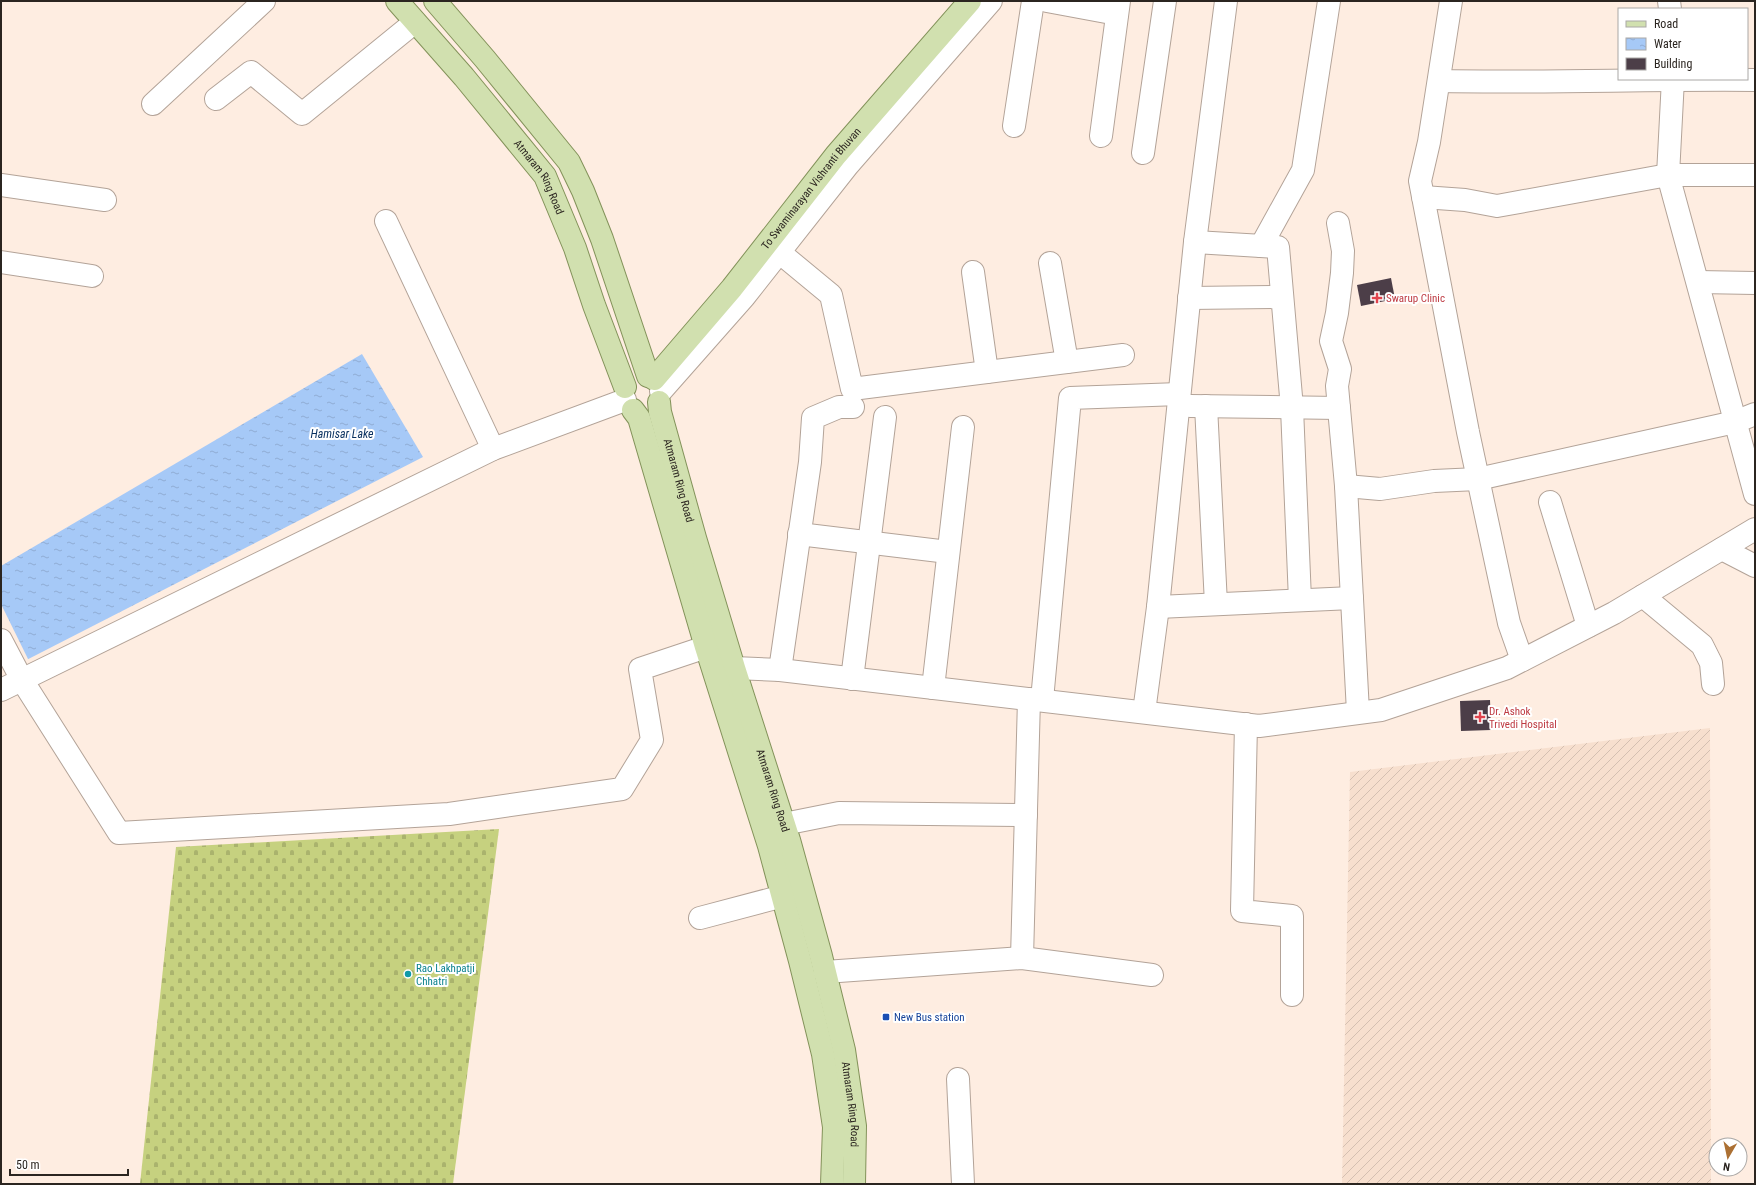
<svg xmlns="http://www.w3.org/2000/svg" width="1756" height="1185" viewBox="0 0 1756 1185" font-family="'Roboto Condensed',sans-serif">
	<defs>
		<pattern id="industrial-furrows" width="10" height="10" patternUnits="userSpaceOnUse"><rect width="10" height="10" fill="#f7dfce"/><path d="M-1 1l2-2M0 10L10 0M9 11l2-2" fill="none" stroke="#d4bfb1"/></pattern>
		<pattern id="cemetery-stones" width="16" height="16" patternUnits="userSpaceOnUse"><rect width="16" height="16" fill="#c6d17f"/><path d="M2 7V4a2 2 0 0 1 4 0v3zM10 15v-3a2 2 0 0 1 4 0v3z" fill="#aab36d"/></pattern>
		<pattern id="water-ripples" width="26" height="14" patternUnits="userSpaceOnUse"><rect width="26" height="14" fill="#a6c9f7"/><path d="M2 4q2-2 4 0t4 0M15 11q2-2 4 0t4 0" fill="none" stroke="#8facd3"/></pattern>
	</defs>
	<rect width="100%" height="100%" fill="#feede1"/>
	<polygon fill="url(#industrial-furrows)" points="1710,728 1711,1184 1342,1184 1350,772"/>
	<polygon fill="url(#cemetery-stones)" points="499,829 453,1184 140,1184 176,847"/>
	<polygon fill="url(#water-ripples)" points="362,354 423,457 1,673 1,566"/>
	<polygon fill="#feede1" points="1,604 29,661 1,675"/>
	<g fill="#4c3e48">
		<polygon points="1391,278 1395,299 1361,306 1357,285"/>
		<polygon points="1490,700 1491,730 1461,731 1460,701"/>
	</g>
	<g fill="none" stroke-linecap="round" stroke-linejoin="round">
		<g stroke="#b3a398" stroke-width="24">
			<g id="minor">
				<polyline points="1047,1 1117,14"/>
				<polyline points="1451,1 1429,142 1420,181 1468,432 1509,623 1522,660"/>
				<polyline points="1669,1 1670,9"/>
				<polyline points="1673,79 1668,175 1755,494"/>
				<path d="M1439,81C1544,83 1650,79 1755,80"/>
				<polyline points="216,99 251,72 302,114 415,22"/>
				<polyline points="153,104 264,1"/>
				<polyline points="1014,126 1033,1"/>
				<polyline points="1101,136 1119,1"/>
				<polyline points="1143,153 1165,1"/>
				<polyline points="1,185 105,200"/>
				<polyline points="1423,197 1465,200 1497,206 1668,175 1755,175"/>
				<polyline points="386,221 493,449"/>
				<polyline points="1338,223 1343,251 1342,273 1337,313 1331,341 1340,369 1337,386 1346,486 1358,712"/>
				<polyline points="1195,242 1278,247 1292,408 1300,600"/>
				<polyline points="1261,246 1303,170 1329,1"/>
				<polyline points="779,252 831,295 852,389 1123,355"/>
				<polyline points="1,262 92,276"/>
				<polyline points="1050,263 1067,362"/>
				<polyline points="973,272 987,372"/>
				<polyline points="1698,282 1755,283"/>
				<polyline points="1189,298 1282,297"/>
				<polyline points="661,391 744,297 848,165 991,1"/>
				<polyline points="1190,406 1339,408"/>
				<polyline points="1206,406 1216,604"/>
				<polyline points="1346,486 1380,489 1434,481 1478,479 1735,422 1755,414"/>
				<polyline points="1550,502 1588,626"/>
				<polyline points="799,534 948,552"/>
				<polyline points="1722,549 1755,566"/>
				<polyline points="1643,596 1702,645 1711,663 1713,684"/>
				<polyline points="1158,607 1352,598"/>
				<polyline points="1,640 22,680 119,833 449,814 622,789 652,740 640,669 706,647"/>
				<polyline points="734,668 780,670 1259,726 1381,710 1507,668 1614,613 1755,529"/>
				<polyline points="780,670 810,462 813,418 839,407 853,407"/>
				<polyline points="852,679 885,417"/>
				<polyline points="933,688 963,427"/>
				<polyline points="1,690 493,449 625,400"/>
				<polyline points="1042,700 1070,398 1179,394"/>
				<polyline points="1144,712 1158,607 1195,242 1226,1"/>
				<polyline points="1246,724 1242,911 1292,916 1292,995"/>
				<polyline points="784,824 839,813 1026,815"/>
				<polyline points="700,918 783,896"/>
				<polyline points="1022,958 1029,699"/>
				<polyline points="825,972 1022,958 1152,975"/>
				<polyline points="958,1079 963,1184"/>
			</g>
		</g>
		<g stroke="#83925a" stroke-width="24">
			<g id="major">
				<path id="s1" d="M397,1L464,77L545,176L575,248L594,305L625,387"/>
				<polyline points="435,1 485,59 569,162 583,191 602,239 648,376"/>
				<path id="s2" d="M654,379L732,288L836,155L970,1"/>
				<path id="s3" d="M659,402L660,412L695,538L734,668L789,840L821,956L844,1050L855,1126L854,1184"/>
				<polyline points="633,410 639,418 706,647 769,846 800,961 823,1054 834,1127 832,1184"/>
			</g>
		</g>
		<use href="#minor" stroke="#fff" stroke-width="22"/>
		<use href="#major" stroke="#d1e0af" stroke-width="22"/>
	</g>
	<g fill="#e0444e" stroke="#fff" stroke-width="1.5">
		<path d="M1375 292h4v4h4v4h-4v4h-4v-4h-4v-4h4z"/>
		<path d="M1478 711h4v4h4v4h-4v4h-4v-4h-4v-4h4z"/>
	</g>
	<circle fill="#0f9aa8" stroke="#fff" stroke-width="1.5" cx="408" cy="974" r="4"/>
	<rect fill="#1a4fb4" stroke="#fff" stroke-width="1.5" x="882" y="1013" width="8" height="8" rx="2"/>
	<g text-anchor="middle" stroke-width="4" stroke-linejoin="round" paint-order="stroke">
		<g font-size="11" fill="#2b2520" stroke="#fff">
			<text dy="4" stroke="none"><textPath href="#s1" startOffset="227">Atmaram Ring Road</textPath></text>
			<text dy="4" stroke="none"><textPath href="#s2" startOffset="247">To Swaminarayan Vishranti Bhuvan</textPath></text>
			<text dy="4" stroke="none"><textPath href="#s3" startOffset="81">Atmaram Ring Road</textPath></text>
			<text dy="4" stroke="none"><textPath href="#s3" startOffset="405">Atmaram Ring Road</textPath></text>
			<text dy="4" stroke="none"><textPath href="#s3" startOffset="729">Atmaram Ring Road</textPath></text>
		</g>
		<g font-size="11" fill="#be3a42" stroke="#fff" text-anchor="start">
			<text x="1386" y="302">Swarup Clinic</text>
			<text x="1489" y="715">Dr. Ashok<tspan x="1489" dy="13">Trivedi Hospital</tspan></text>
		</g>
		<g font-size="11" fill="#0d838f" stroke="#fff" text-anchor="start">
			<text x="416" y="972">Rao Lakhpatji<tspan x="416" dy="13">Chhatri</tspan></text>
		</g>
		<g font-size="11" fill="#164399" stroke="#fff" text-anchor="start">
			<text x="894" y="1021">New Bus station</text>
		</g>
		<g font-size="12" font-style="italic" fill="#08305f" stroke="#fff">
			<text x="342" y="438">Hamisar Lake</text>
		</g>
	</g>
	<rect width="1756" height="1185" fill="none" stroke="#2b2520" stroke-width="4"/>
	<rect x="1618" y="8" width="130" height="72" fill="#ffffff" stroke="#aaa8a6"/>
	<rect x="1626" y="21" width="20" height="6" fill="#d1e0af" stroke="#aaa8a6"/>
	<text x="1654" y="28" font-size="12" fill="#2b2520">Road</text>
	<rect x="1626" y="38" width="20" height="12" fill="url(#water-ripples)" stroke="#aaa8a6"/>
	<text x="1654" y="48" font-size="12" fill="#2b2520">Water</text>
	<rect x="1626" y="58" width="20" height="12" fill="#4c3e48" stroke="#aaa8a6"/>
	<text x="1654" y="68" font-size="12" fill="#2b2520">Building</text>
	<g transform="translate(1728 1157) rotate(189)"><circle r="19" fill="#ffffff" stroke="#aaa8a6"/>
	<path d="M0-3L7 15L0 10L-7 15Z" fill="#ac7033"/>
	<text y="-6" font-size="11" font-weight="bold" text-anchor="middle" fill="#2b2520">N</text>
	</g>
	<path d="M10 1169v6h118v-6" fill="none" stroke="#2b2520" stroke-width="2"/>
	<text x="16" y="1169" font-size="12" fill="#2b2520" stroke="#ffffff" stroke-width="3" paint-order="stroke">50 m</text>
</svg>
